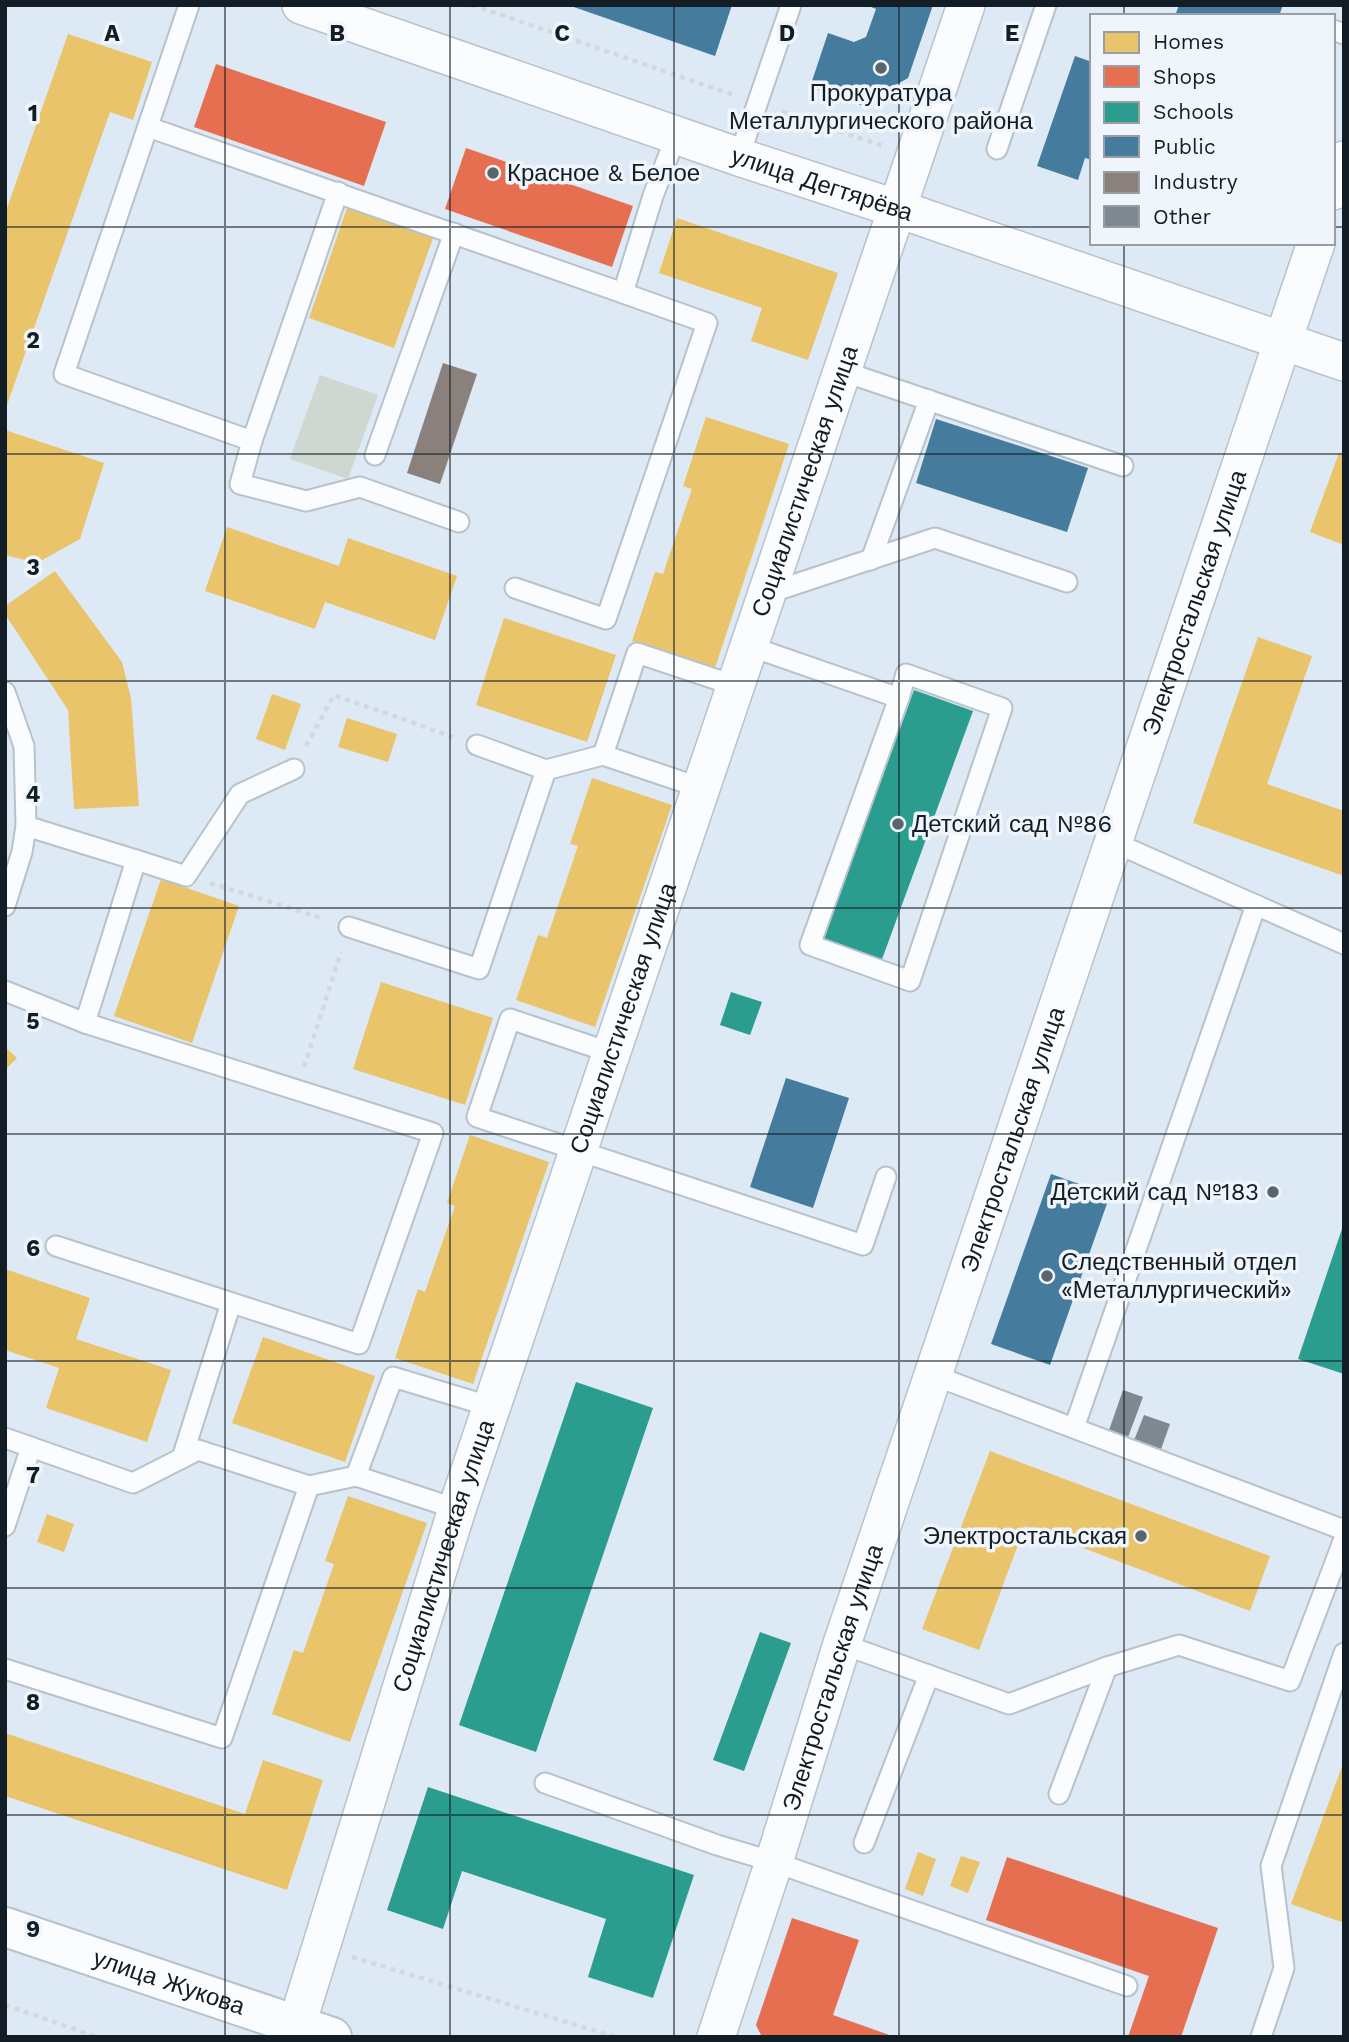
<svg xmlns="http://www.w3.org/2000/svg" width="1349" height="2042" viewBox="0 0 1349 2042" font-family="'Work Sans',sans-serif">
	<rect width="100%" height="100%" fill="#dde9f4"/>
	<polygon fill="#ced8d1" points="320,375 378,395 348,479 290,459"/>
	<g fill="#e9c46a">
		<polygon points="68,34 152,62 133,120 110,112 6,408 5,214"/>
		<polygon points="347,208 433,238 394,348 309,318"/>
		<polygon points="677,218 838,273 808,360 751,341 762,308 659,273"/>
		<polygon points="706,417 789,444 715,668 632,641 655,572 663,574 692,489 683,486"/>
		<polygon points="5,430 104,463 80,539 37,563 5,555"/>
		<polygon points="1339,453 1344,455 1344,545 1310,532"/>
		<polygon points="227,527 339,566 348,538 457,576 435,640 325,602 315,629 205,591"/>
		<polygon points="55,571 122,662 131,698 139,806 74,809 68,710 5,614 5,606"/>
		<polygon points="504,618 616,655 587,742 476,705"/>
		<polygon points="1258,637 1312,656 1267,784 1344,811 1344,876 1193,823"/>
		<polygon points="272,694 301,704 285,750 256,739"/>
		<polygon points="347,718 397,734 388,762 338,747"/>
		<polygon points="592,778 672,805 595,1027 516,1000 538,935 547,938 578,846 570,844"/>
		<polygon points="161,879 239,906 192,1043 114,1016"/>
		<polygon points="381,982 493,1018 465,1105 353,1069"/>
		<polygon points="5,1047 17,1058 5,1070"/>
		<polygon points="470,1135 549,1162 473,1384 395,1358 418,1289 425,1292 455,1206 447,1203"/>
		<polygon points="5,1269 90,1298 76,1339 171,1370 147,1442 46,1408 59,1368 5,1350"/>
		<polygon points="263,1337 375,1376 345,1462 232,1423"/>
		<polygon points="990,1451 1270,1556 1250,1611 1025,1526 979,1650 922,1629"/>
		<polygon points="348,1496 427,1523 350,1742 272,1714 294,1650 303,1653 334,1564 325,1561"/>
		<polygon points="47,1514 74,1524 64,1552 37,1542"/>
		<polygon points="5,1733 245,1814 263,1760 323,1780 287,1890 5,1796"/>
		<polygon points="1343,1764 1344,1764 1344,1923 1291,1904"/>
		<polygon points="918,1852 936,1859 923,1896 905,1889"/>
		<polygon points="961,1856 980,1862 968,1893 950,1886"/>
	</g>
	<g fill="#e76f51">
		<polygon points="216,64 386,122 364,186 194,127"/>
		<polygon points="466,148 633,206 612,267 445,209"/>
		<polygon points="1007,1857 1218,1928 1181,2037 1128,2037 1149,1976 986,1920"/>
		<polygon points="792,1918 859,1940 833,2015 895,2037 762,2037 756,2025"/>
	</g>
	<g fill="#2a9d8f">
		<polygon points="914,690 973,711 881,962 823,940"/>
		<polygon points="731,992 762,1002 750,1035 720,1025"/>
		<polygon points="1344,1223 1344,1374 1298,1359"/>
		<polygon points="576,1382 653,1408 536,1752 459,1725"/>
		<polygon points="760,1632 791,1643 744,1771 713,1760"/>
		<polygon points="428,1787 694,1875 653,1998 588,1977 606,1919 462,1871 443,1929 387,1910"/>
	</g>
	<g fill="#457b9d">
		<polygon points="568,5 732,5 715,56"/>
		<polygon points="866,5 933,5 908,78 861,105 810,87 828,33 854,42 866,37 876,9"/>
		<polygon points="1179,5 1202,7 1202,5 1283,5 1279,16 1175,16"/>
		<polygon points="1075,56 1092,62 1092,160 1085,158 1078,180 1037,166"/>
		<polygon points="936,419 1088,468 1067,532 916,483"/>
		<polygon points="786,1078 849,1098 813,1208 750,1187"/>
		<polygon points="1051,1174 1110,1195 1050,1365 991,1344"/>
	</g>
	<polygon fill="#8a817c" points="443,363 477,374 440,484 407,473"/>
	<g fill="#7e8891">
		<polygon points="1123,1390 1143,1397 1127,1440 1108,1433"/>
		<polygon points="1144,1415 1170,1424 1160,1452 1133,1443"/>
	</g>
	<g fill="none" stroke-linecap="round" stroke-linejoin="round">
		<g stroke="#b8c2cc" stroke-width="23">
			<g id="lane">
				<polyline points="189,5 64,374 252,441 240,484 306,501 360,487 459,522"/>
				<polyline points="1333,30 1344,34"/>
				<polyline points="148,127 623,293"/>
				<polyline points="997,149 1046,5"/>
				<polyline points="739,157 791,5"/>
				<polyline points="842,371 1123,466"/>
				<polyline points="252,441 338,192"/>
				<polyline points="375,455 454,233"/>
				<polyline points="871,560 929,400"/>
				<polyline points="515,588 606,619 707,323 623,293 653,196 676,136"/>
				<polyline points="766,594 935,538 1067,582"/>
				<polyline points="749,646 899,698 810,945 910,981 1002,708 906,674 899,698"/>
				<polyline points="5,692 24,746 26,826 22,852 5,906"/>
				<polyline points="546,770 603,755"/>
				<polyline points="701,788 603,755 637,653 736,686"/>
				<polyline points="1113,842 1344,944"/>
				<polyline points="136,860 186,876 240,794 294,769"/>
				<polyline points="349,927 479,969 546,770 477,745"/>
				<polyline points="5,991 85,1023 136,860 26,826"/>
				<polyline points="612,1053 510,1019 477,1117 863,1245 886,1177"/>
				<polyline points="56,1246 359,1344 433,1133 85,1023"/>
				<polyline points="933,1375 1344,1530"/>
				<polyline points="1074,1428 1256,905"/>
				<polyline points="5,1438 133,1483 198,1450 309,1486 222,1738 5,1669"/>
				<polyline points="182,1458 231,1303"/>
				<polyline points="356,1476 393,1377 492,1407"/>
				<polyline points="309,1486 356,1476 457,1509"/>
				<polyline points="5,1526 31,1447"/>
				<polyline points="842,1644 1009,1704 1107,1667 1179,1645 1290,1681 1344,1539"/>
				<polyline points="545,1783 717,1845 774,1862 1127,1986"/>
				<polyline points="1059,1794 1107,1667"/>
				<polyline points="864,1843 929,1675"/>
				<polyline points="1261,2037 1284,1968 1271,1866 1344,1653"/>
			</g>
		</g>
		<g stroke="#b8c2cc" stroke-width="40">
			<g id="street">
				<path id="s1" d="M301,5L739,157L910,213L1344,362"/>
				<polyline points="1333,191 1344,160"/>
				<path id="s2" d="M293,2037L457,1509L966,5"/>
				<path id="s3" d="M716,2037L774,1862L842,1644L1316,243"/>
			</g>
		</g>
		<g stroke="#b8c2cc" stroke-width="42">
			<g id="secondary">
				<path id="s4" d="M5,1927L332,2037"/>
			</g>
		</g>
		<g stroke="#d4d8dc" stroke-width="4.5" stroke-dasharray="5 5" stroke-linecap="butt">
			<polyline points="472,5 734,95"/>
			<polyline points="782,112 883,146"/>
			<polyline points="306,746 334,695 453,737"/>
			<polyline points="210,883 325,919"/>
			<polyline points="304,1067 341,952"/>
			<polyline points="352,1957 616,2037"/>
			<polyline points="5,2005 97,2037"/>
		</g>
		<use href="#lane" stroke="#fafcfd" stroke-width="19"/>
		<use href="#street" stroke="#fafcfd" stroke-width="37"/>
		<use href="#secondary" stroke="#fafcfd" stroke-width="38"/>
	</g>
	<path fill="none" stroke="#131d26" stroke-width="2" stroke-opacity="0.55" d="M225,5V2037M450,5V2037M674,5V2037M899,5V2037M1124,5V16M5,227H1092M1333,227H1344M1124,243V2037M5,454H1344M5,681H1344M5,908H1344M5,1134H1344M5,1361H1344M5,1588H1344M5,1815H1344"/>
	<g fill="#5a646e" stroke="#eff5fa" stroke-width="2.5">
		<circle cx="881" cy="68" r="7"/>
		<circle cx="493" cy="173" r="7"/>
		<circle cx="898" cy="824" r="7"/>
		<circle cx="1273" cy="1192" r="7"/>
		<circle cx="1047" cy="1276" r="7"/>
		<circle cx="1141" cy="1536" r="7"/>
	</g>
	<g text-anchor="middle" stroke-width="7" stroke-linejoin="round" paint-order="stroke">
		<g font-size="24" fill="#131d26" stroke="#eff5fa" text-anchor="start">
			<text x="881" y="101" text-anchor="middle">Прокуратура<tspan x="881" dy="28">Металлургического района</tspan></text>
			<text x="507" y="181">Красное &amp; Белое</text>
			<text x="912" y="832">Детский сад №86</text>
			<text x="1259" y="1200" text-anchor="end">Детский сад №183</text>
			<text x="1061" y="1270">Следственный отдел<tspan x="1061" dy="28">«Металлургический»</tspan></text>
			<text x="1127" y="1544" text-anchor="end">Электростальская</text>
		</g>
		<g font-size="24" fill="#131d26" stroke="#eff5fa">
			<text dy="8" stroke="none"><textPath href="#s1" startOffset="551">улица Дегтярёва</textPath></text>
			<text dy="8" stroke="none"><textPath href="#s2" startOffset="1638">Социалистическая улица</textPath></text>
			<text dy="8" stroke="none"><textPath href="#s3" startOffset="1512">Электростальская улица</textPath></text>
			<text dy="8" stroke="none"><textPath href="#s2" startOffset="1071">Социалистическая улица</textPath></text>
			<text dy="8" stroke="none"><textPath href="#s3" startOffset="945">Электростальская улица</textPath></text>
			<text dy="8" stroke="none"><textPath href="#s2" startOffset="504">Социалистическая улица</textPath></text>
			<text dy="8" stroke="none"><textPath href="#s3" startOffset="378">Электростальская улица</textPath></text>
			<text dy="8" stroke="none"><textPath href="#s4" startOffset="173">улица Жукова</textPath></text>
		</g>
	</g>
	<g font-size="23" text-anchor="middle" font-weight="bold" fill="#131d26" stroke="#eff5fa" stroke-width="7" stroke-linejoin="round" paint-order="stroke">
		<text x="112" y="41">A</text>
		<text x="337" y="41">B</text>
		<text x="562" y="41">C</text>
		<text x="787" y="41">D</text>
		<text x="1012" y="41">E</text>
		<text x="33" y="121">1</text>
		<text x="33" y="348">2</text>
		<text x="33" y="575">3</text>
		<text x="33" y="802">4</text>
		<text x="33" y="1029">5</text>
		<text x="33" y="1256">6</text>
		<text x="33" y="1483">7</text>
		<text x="33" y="1710">8</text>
		<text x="33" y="1937">9</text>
	</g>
	<rect width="1349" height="2042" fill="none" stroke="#131d26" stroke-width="14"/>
	<rect x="1090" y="14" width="245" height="231" fill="#eff5fa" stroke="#979fa5" stroke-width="2"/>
	<rect x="1104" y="32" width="35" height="21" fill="#e9c46a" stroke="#979fa5" stroke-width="2"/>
	<text x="1153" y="49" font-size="21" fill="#131d26">Homes</text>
	<rect x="1104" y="66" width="35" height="21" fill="#e76f51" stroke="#979fa5" stroke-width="2"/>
	<text x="1153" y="84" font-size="21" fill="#131d26">Shops</text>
	<rect x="1104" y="102" width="35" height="21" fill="#2a9d8f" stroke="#979fa5" stroke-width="2"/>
	<text x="1153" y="119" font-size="21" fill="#131d26">Schools</text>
	<rect x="1104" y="136" width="35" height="21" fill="#457b9d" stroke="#979fa5" stroke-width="2"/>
	<text x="1153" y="154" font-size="21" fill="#131d26">Public</text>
	<rect x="1104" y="172" width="35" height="21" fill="#8a817c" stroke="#979fa5" stroke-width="2"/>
	<text x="1153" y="189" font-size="21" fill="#131d26">Industry</text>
	<rect x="1104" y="206" width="35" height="21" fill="#7e8891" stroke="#979fa5" stroke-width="2"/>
	<text x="1153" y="224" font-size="21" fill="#131d26">Other</text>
</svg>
